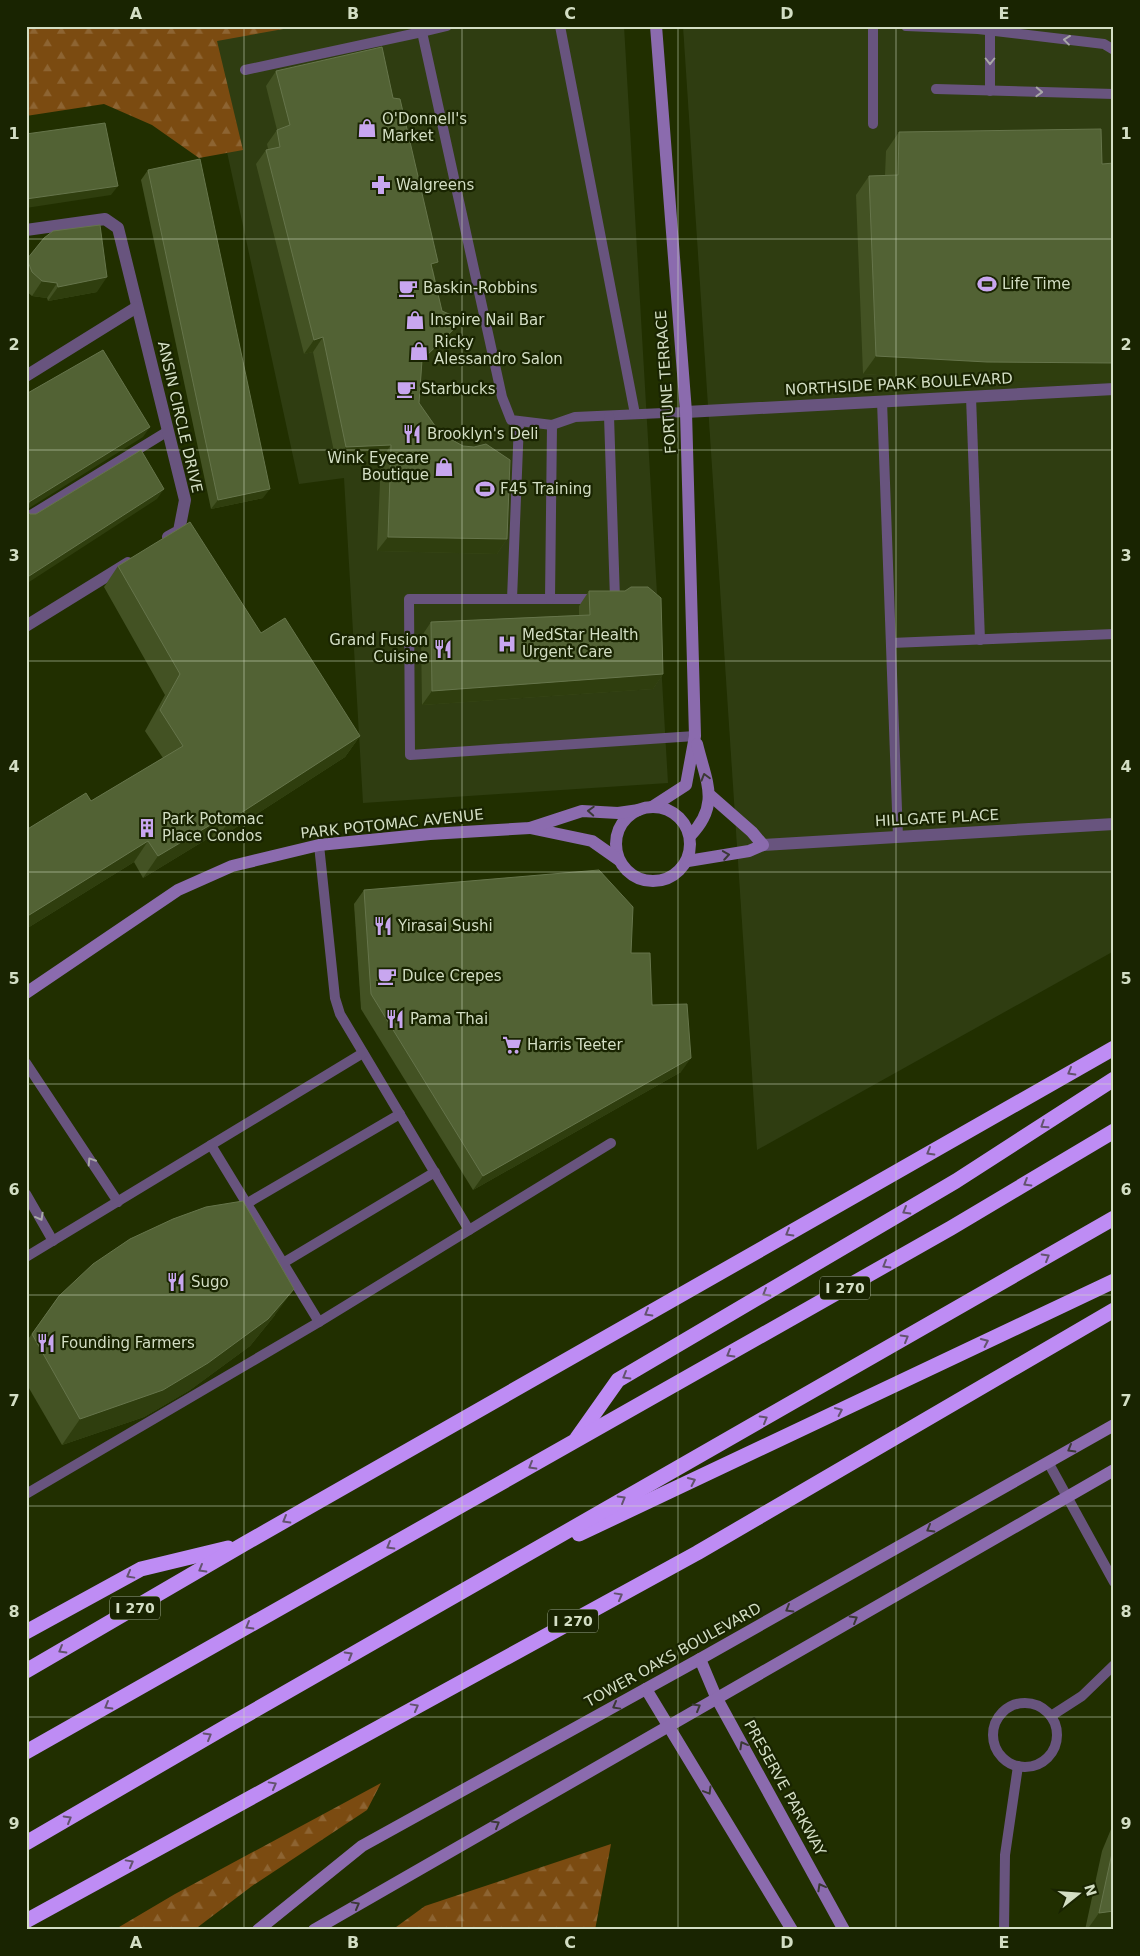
<svg xmlns="http://www.w3.org/2000/svg" width="1140" height="1956" viewBox="0 0 1140 1956" font-family="'DejaVu Sans',sans-serif">
	<defs>
		<pattern id="forest-firs" width="22" height="20" patternUnits="userSpaceOnUse" patternTransform="scale(1.25)"><rect width="22" height="20" fill="#7b4b11"/><path d="M5 1l3.5 6h-7zM16 11l3.5 6h-7z" fill="#8d6432"/></pattern>
	</defs>
	<rect width="100%" height="100%" fill="#212f00"/>
	<g fill="#2f3d11">
		<polygon points="233,26 624,26 668,783 363,803 344,478 299,484 201,32"/>
		<polygon points="683,26 1114,26 1114,951 757,1150"/>
	</g>
	<g fill="url(#forest-firs)">
		<polygon points="26,26 300,26 217,41 243,150 199,158 152,125 104,104 26,116"/>
		<polygon points="381,1783 367,1810 252,1886 194,1930 114,1930 175,1894"/>
		<polygon points="611,1844 595,1930 392,1930 425,1906"/>
	</g>
	<g fill="none" stroke-linecap="round" stroke-linejoin="round">
		<g stroke="#68547e" stroke-width="10">
			<polyline points="447,26 422,32 502,397 511,420 552,425 575,417 686,412"/>
			<polyline points="560,26 635,414"/>
			<polyline points="873,26 873,124"/>
			<polyline points="906,26 978,29 1104,44 1114,50"/>
			<polyline points="245,70 422,32"/>
			<polyline points="936,89 1114,94"/>
			<polyline points="990,91 990,31"/>
			<polyline points="971,397 980,640"/>
			<polyline points="882,401 898,837"/>
			<polyline points="609,416 615,599 409,599 410,755 695,736"/>
			<polyline points="26,518 168,431"/>
			<polyline points="512,599 519,422"/>
			<polyline points="550,599 552,425"/>
			<polyline points="891,643 1114,634"/>
			<polyline points="319,845 335,998 340,1014 469,1230"/>
			<polyline points="26,1063 118,1202"/>
			<polyline points="211,1145 319,1322"/>
			<polyline points="26,1194 53,1241"/>
			<polyline points="246,1204 400,1114"/>
			<polyline points="26,1257 363,1053"/>
			<polyline points="283,1263 435,1172"/>
			<polyline points="1048,1462 1114,1582"/>
			<polyline points="26,1494 319,1322 611,1143"/>
			<circle cx="1025" cy="1735" r="32"/>
			<polyline points="1051,1716 1082,1696 1114,1665"/>
			<polyline points="1004,1930 1005,1855 1018,1766"/>
		</g>
		<g stroke="#68547e" stroke-width="12">
			<polyline points="26,230 105,219 118,228 185,500 179,531 168,537"/>
			<polyline points="26,376 137,307"/>
			<polyline points="686,412 1114,389"/>
			<polyline points="26,626 128,563"/>
			<polyline points="763,845 1114,824"/>
		</g>
		<g stroke="#8b6bae" stroke-width="12">
			<circle cx="653" cy="844" r="37"/>
			<polyline points="652,807 686,785 695,736 686,412 656,26"/>
			<polyline points="530,828 592,841 619,860"/>
			<path d="M690,836C721,804 706,782 697,744"/>
			<polyline points="688,861 749,851 763,845 752,832 711,796"/>
			<polyline points="26,993 178,890 232,866 319,845 430,834 530,828 582,811 618,813 639,810"/>
			<polyline points="700,1659 716,1697 844,1930"/>
			<polyline points="646,1689 792,1930"/>
			<polyline points="258,1930 362,1846 700,1659 1114,1425"/>
			<polyline points="314,1930 1114,1470"/>
		</g>
		<g stroke="#be8cf4" stroke-width="15">
			<polyline points="577,1438 618,1380 956,1181 1114,1079"/>
			<polyline points="579,1534 1114,1281"/>
			<polyline points="26,1632 141,1569 228,1548"/>
			<polyline points="26,1671 244,1544 1114,1048"/>
			<polyline points="26,1752 951,1228 1114,1131"/>
			<polyline points="26,1843 222,1729 1114,1218"/>
			<polyline points="26,1921 697,1553 1114,1310"/>
		</g>
	</g>
	<g fill="#435223">
		<polygon points="276,71 393,98 438,262 433,269 442,311 463,320 453,335 422,365 419,403 507,539 497,554 377,551 381,459 336,461 313,352 304,354 256,164 266,150 268,149 267,144 277,130 266,86"/>
		<polygon points="899,132 974,381 863,374 856,195 869,176 885,175 886,151"/>
		<polygon points="148,170 263,498 211,509 141,180"/>
		<polygon points="44,238 97,292 48,301 47,298 32,296 26,291 26,261"/>
		<polygon points="118,566 261,633 360,736 345,757 215,841 212,836 143,878 134,862 26,929 91,801 163,758 145,731 165,695 104,587"/>
		<polygon points="589,591 663,674 653,689 422,705 421,637 431,622 579,615 579,606"/>
		<polygon points="364,890 631,953 681,1072 473,1190 361,1009 354,904"/>
		<polygon points="59,1296 275,1315 250,1346 190,1390 144,1417 62,1445 26,1383 26,1342"/>
		<polygon points="1114,1822 1114,1930 1085,1930 1102,1851"/>
	</g>
	<g fill="#2f3e0e">
		<polygon points="118,186 111,195 26,208 26,199"/>
		<polygon points="438,262 428,276 431,264"/>
		<polygon points="107,277 97,292 48,301 58,287"/>
		<polygon points="42,281 57,283 47,298 32,296"/>
		<polygon points="463,320 453,335 412,375 422,360"/>
		<polygon points="323,337 313,352 304,354 314,340"/>
		<polygon points="876,356 1114,363 1114,382 974,381 863,374"/>
		<polygon points="150,427 143,437 26,510 29,502"/>
		<polygon points="391,445 381,459 336,461 346,447"/>
		<polygon points="164,489 157,499 26,584 26,578"/>
		<polygon points="270,489 263,498 211,509 218,500"/>
		<polygon points="388,537 507,539 497,554 377,551"/>
		<polygon points="663,674 653,689 422,705 432,691"/>
		<polygon points="360,736 345,757 215,841 230,820"/>
		<polygon points="227,815 212,836 143,878 158,856"/>
		<polygon points="148,841 134,862 26,929 26,917"/>
		<polygon points="691,1058 681,1072 473,1190 483,1176"/>
		<polygon points="294,1289 275,1315 250,1346 190,1390 144,1417 62,1445 80,1419"/>
		<polygon points="1114,1911 1114,1930 1087,1930 1099,1913"/>
	</g>
	<g fill="#526234" stroke="#66754b">
		<polygon points="382,47 393,98 400,99 438,262 431,264 442,311 463,320 422,360 419,403 440,433 463,446 474,447 486,444 510,460 507,539 388,537 391,445 346,447 323,337 314,340 266,150 280,147 277,130 290,125 276,71"/>
		<polygon points="105,123 118,186 26,199 26,134"/>
		<polygon points="1101,129 1102,164 1114,163 1114,363 987,362 876,356 869,176 898,175 899,132"/>
		<polygon points="200,159 270,489 218,500 148,170"/>
		<polygon points="100,225 107,277 58,287 57,283 42,281 32,272 27,259 44,238 53,231"/>
		<polygon points="103,350 150,427 29,502 27,511 30,514 36,514 141,450 164,489 26,578 26,394"/>
		<polygon points="190,522 261,633 285,618 360,736 230,820 227,815 158,856 148,841 26,917 26,830 86,793 91,801 183,746 160,710 180,674 118,566"/>
		<polygon points="631,587 648,587 661,598 663,674 432,691 431,622 590,615 589,591 625,591"/>
		<polygon points="599,870 633,907 631,953 650,953 652,1005 687,1004 691,1058 483,1176 371,994 364,890"/>
		<polygon points="243,1201 294,1289 268,1319 208,1363 163,1390 80,1419 32,1334 59,1296 93,1264 130,1239 173,1219 206,1207"/>
		<polygon points="1114,1844 1114,1911 1099,1913"/>
	</g>
	<defs><path id="oneway-chevron" d="M-2-3.5L2.5 0L-2 3.5" fill="none" stroke-width="1.6" stroke-linecap="round" stroke-linejoin="round" transform="scale(1.25)"/></defs>
	<g stroke="#a8a7a8">
		<use href="#oneway-chevron" transform="translate(1067 40) rotate(-173)"/>
		<use href="#oneway-chevron" transform="translate(990 61) rotate(90)"/>
		<use href="#oneway-chevron" transform="translate(1039 92) rotate(2)"/>
		<use href="#oneway-chevron" transform="translate(91 1161) rotate(-123)"/>
		<use href="#oneway-chevron" transform="translate(40 1217) rotate(61)"/>
	</g>
	<g stroke="#3b3935">
		<use href="#oneway-chevron" transform="translate(705 777) rotate(-106)"/>
		<use href="#oneway-chevron" transform="translate(591 811) rotate(-177)"/>
		<use href="#oneway-chevron" transform="translate(726 855) rotate(-9)"/>
		<use href="#oneway-chevron" transform="translate(1071 1449) rotate(150)"/>
		<use href="#oneway-chevron" transform="translate(930 1529) rotate(150)"/>
		<use href="#oneway-chevron" transform="translate(789 1609) rotate(150)"/>
		<use href="#oneway-chevron" transform="translate(854 1619) rotate(-30)"/>
		<use href="#oneway-chevron" transform="translate(616 1706) rotate(151)"/>
		<use href="#oneway-chevron" transform="translate(697 1707) rotate(-30)"/>
		<use href="#oneway-chevron" transform="translate(743 1745) rotate(-119)"/>
		<use href="#oneway-chevron" transform="translate(708 1791) rotate(59)"/>
		<use href="#oneway-chevron" transform="translate(496 1824) rotate(-30)"/>
		<use href="#oneway-chevron" transform="translate(821 1887) rotate(-119)"/>
		<use href="#oneway-chevron" transform="translate(356 1905) rotate(-29)"/>
	</g>
	<g stroke="#63536e">
		<use href="#oneway-chevron" transform="translate(1071 1072) rotate(150)"/>
		<use href="#oneway-chevron" transform="translate(1044 1125) rotate(147)"/>
		<use href="#oneway-chevron" transform="translate(930 1152) rotate(150)"/>
		<use href="#oneway-chevron" transform="translate(1027 1183) rotate(149)"/>
		<use href="#oneway-chevron" transform="translate(906 1211) rotate(150)"/>
		<use href="#oneway-chevron" transform="translate(789 1233) rotate(150)"/>
		<use href="#oneway-chevron" transform="translate(1046 1257) rotate(-30)"/>
		<use href="#oneway-chevron" transform="translate(886 1265) rotate(150)"/>
		<use href="#oneway-chevron" transform="translate(766 1293) rotate(150)"/>
		<use href="#oneway-chevron" transform="translate(648 1313) rotate(150)"/>
		<use href="#oneway-chevron" transform="translate(905 1338) rotate(-30)"/>
		<use href="#oneway-chevron" transform="translate(985 1342) rotate(-25)"/>
		<use href="#oneway-chevron" transform="translate(730 1354) rotate(150)"/>
		<use href="#oneway-chevron" transform="translate(626 1376) rotate(150)"/>
		<use href="#oneway-chevron" transform="translate(839 1411) rotate(-25)"/>
		<use href="#oneway-chevron" transform="translate(764 1419) rotate(-30)"/>
		<use href="#oneway-chevron" transform="translate(532 1466) rotate(150)"/>
		<use href="#oneway-chevron" transform="translate(692 1481) rotate(-25)"/>
		<use href="#oneway-chevron" transform="translate(622 1499) rotate(-30)"/>
		<use href="#oneway-chevron" transform="translate(286 1520) rotate(150)"/>
		<use href="#oneway-chevron" transform="translate(390 1546) rotate(150)"/>
		<use href="#oneway-chevron" transform="translate(202 1569) rotate(150)"/>
		<use href="#oneway-chevron" transform="translate(130 1575) rotate(151)"/>
		<use href="#oneway-chevron" transform="translate(619 1596) rotate(-29)"/>
		<use href="#oneway-chevron" transform="translate(249 1626) rotate(150)"/>
		<use href="#oneway-chevron" transform="translate(62 1650) rotate(150)"/>
		<use href="#oneway-chevron" transform="translate(349 1655) rotate(-30)"/>
		<use href="#oneway-chevron" transform="translate(108 1706) rotate(150)"/>
		<use href="#oneway-chevron" transform="translate(415 1707) rotate(-29)"/>
		<use href="#oneway-chevron" transform="translate(208 1736) rotate(-30)"/>
		<use href="#oneway-chevron" transform="translate(273 1785) rotate(-29)"/>
		<use href="#oneway-chevron" transform="translate(68 1819) rotate(-30)"/>
		<use href="#oneway-chevron" transform="translate(130 1863) rotate(-29)"/>
	</g>
	<path fill="none" stroke="#d3dec4" stroke-width="1" stroke-opacity="0.55" d="M244,26V1930M462,26V1930M678,26V1930M896,26V1930M26,239H1114M26,450H1114M26,661H1114M26,872H1114M26,1084H1114M26,1295H1114M26,1506H1114M26,1717H1114"/>
	<defs>
		<g id="shop-bare" transform="scale(1.5)"><path d="M-5-2.5h2.3a2.7 3.5 0 0 1 5.4 0H5L5.5 6h-11ZM-1.5-2.5h3a1.5 2.3 0 0 0-3 0Z" fill="#c8a6ef" stroke="#192401" stroke-width="2.5" paint-order="stroke"/></g>
		<g id="pharmacy-bare" transform="scale(1.5)"><path d="M-2-6h4v4h4v4h-4v4h-4v-4h-4v-4h4Z" fill="#c8a6ef" stroke="#192401" stroke-width="2.5" paint-order="stroke"/></g>
		<g id="stadium-bare" transform="scale(1.5)"><path d="M0-5a6.5 5 0 1 0 0 10a6.5 5 0 1 0 0-10ZM-3.5-1.8h7v3.6h-7Z" fill="#c8a6ef" stroke="#192401" stroke-width="2.5" paint-order="stroke"/></g>
		<g id="cafe-bare" transform="scale(1.5)"><path d="M-5.5-4.5H6V0H3Q3 3.5 0 3.5H-2.5Q-5.5 3.5-5.5 0ZM3-3.2v2h1.7v-2ZM-6 4.5H4V6H-6Z" fill="#c8a6ef" stroke="#192401" stroke-width="2.5" paint-order="stroke"/></g>
		<g id="restaurant-bare" transform="scale(1.5)"><path d="M-5-6h1v4h1v-4h1v4h1v-4h1v5L-1.5 .5V6h-2V.5L-5-1ZM5-6V6H3V1.5H1.5Q1.5-4 5-6Z" fill="#c8a6ef" stroke="#192401" stroke-width="2.5" paint-order="stroke"/></g>
		<g id="hospital-bare" transform="scale(1.5)"><path d="M-5-5h3v3.5h4V-5h3V5h-3V1.5h-4V5h-3Z" fill="#c8a6ef" stroke="#192401" stroke-width="2.5" paint-order="stroke"/></g>
		<g id="building-bare" transform="scale(1.5)"><path d="M-4-6H4V6H1V3H-1V6H-4ZM-2.5-4.3h1.7v1.8h-1.7ZM.8-4.3h1.7v1.8H.8ZM-2.5-1h1.7V.8h-1.7ZM.8-1h1.7V.8H.8Z" fill="#c8a6ef" stroke="#192401" stroke-width="2.5" paint-order="stroke"/></g>
		<g id="supermarket-bare" transform="scale(1.5)"><path d="M-6-5.5h2.5l.6 2H6L4.5 2H-2.5L-4.4-4H-6ZM-1.5 3.2a1.3 1.3 0 1 0 .1 0ZM3 3.2a1.3 1.3 0 1 0 .1 0Z" fill="#c8a6ef" stroke="#192401" stroke-width="2.5" paint-order="stroke"/></g>
	</defs>
	<g fill-rule="evenodd">
		<use href="#shop-bare" x="367" y="128"/>
		<use href="#pharmacy-bare" x="381" y="185"/>
		<use href="#stadium-bare" x="987" y="284"/>
		<use href="#cafe-bare" x="408" y="288"/>
		<use href="#shop-bare" x="415" y="320"/>
		<use href="#shop-bare" x="419" y="351"/>
		<use href="#cafe-bare" x="406" y="389"/>
		<use href="#restaurant-bare" x="412" y="434"/>
		<use href="#shop-bare" x="444" y="467"/>
		<use href="#stadium-bare" x="485" y="489"/>
		<use href="#hospital-bare" x="507" y="644"/>
		<use href="#restaurant-bare" x="443" y="649"/>
		<use href="#building-bare" x="147" y="828"/>
		<use href="#restaurant-bare" x="383" y="926"/>
		<use href="#cafe-bare" x="387" y="976"/>
		<use href="#restaurant-bare" x="395" y="1019"/>
		<use href="#supermarket-bare" x="512" y="1045"/>
		<use href="#restaurant-bare" x="176" y="1282"/>
		<use href="#restaurant-bare" x="46" y="1343"/>
	</g>
	<g text-anchor="middle" stroke-width="4.5" stroke-linejoin="round" paint-order="stroke">
		<g fill="#192401" stroke="#9ba68a" stroke-width="1">
			<rect x="820" y="1276.5" width="50" height="23" rx="4"/>
			<rect x="110" y="1596.5" width="50" height="23" rx="4"/>
			<rect x="548" y="1609.5" width="50" height="23" rx="4"/>
		</g>
		<g font-size="14" font-weight="bold" fill="#d3dec4">
			<text x="845" y="1293">I 270</text>
			<text x="135" y="1613">I 270</text>
			<text x="573" y="1626">I 270</text>
		</g>
		<g font-size="15" fill="#d3dec4" stroke="#192401" text-anchor="start">
			<text x="382" y="124">O'Donnell's<tspan x="382" dy="17">Market</tspan></text>
			<text x="396" y="190">Walgreens</text>
			<text x="1002" y="289">Life Time</text>
			<text x="423" y="293">Baskin-Robbins</text>
			<text x="430" y="325">Inspire Nail Bar</text>
			<text x="434" y="347">Ricky<tspan x="434" dy="17">Alessandro Salon</tspan></text>
			<text x="421" y="394">Starbucks</text>
			<text x="427" y="439">Brooklyn's Deli</text>
			<text x="429" y="463" text-anchor="end">Wink Eyecare<tspan x="429" dy="17">Boutique</tspan></text>
			<text x="500" y="494">F45 Training</text>
			<text x="522" y="640">MedStar Health<tspan x="522" dy="17">Urgent Care</tspan></text>
			<text x="428" y="645" text-anchor="end">Grand Fusion<tspan x="428" dy="17">Cuisine</tspan></text>
			<text x="162" y="824">Park Potomac<tspan x="162" dy="17">Place Condos</tspan></text>
			<text x="398" y="931">Yirasai Sushi</text>
			<text x="402" y="981">Dulce Crepes</text>
			<text x="410" y="1024">Pama Thai</text>
			<text x="527" y="1050">Harris Teeter</text>
			<text x="191" y="1287">Sugo</text>
			<text x="61" y="1348">Founding Farmers</text>
		</g>
		<g font-size="15" fill="#d3dec4" stroke="#192401">
			<text transform="translate(666 382) rotate(-94)" y="5">FORTUNE TERRACE</text>
			<text transform="translate(899 384) rotate(-3)" y="5">NORTHSIDE PARK BOULEVARD</text>
			<text transform="translate(180 417) rotate(77)" y="5">ANSIN CIRCLE DRIVE</text>
			<text transform="translate(937 818) rotate(-3)" y="5">HILLGATE PLACE</text>
			<text transform="translate(392 824) rotate(-6)" y="5">PARK POTOMAC AVENUE</text>
			<text transform="translate(673 1655) rotate(-29)" y="5">TOWER OAKS BOULEVARD</text>
			<text transform="translate(785 1788) rotate(61)" y="5">PRESERVE PARKWAY</text>
		</g>
	</g>
	<rect width="1140" height="1956" fill="none" stroke="#192401" stroke-width="55"/>
	<g transform="translate(1078 1894) rotate(73)" stroke="#192401" stroke-width="4" paint-order="stroke">
	<path d="M0-4L9 19L0 12L-9 19Z" fill="#d3dec4"/>
	<text y="-8" font-size="14" font-weight="bold" text-anchor="middle" fill="#d3dec4">N</text>
	</g>
	<rect x="28" y="28" width="1084" height="1900" fill="none" stroke="#d3dec4" stroke-width="2"/>
	<g font-size="16" text-anchor="middle" font-weight="bold" fill="#d3dec4">
		<text x="136" y="19">A</text>
		<text x="353" y="19">B</text>
		<text x="570" y="19">C</text>
		<text x="787" y="19">D</text>
		<text x="1004" y="19">E</text>
		<text x="14" y="139">1</text>
		<text x="1126" y="139">1</text>
		<text x="14" y="350">2</text>
		<text x="1126" y="350">2</text>
		<text x="14" y="561">3</text>
		<text x="1126" y="561">3</text>
		<text x="14" y="772">4</text>
		<text x="1126" y="772">4</text>
		<text x="14" y="984">5</text>
		<text x="1126" y="984">5</text>
		<text x="14" y="1195">6</text>
		<text x="1126" y="1195">6</text>
		<text x="14" y="1406">7</text>
		<text x="1126" y="1406">7</text>
		<text x="14" y="1617">8</text>
		<text x="1126" y="1617">8</text>
		<text x="14" y="1829">9</text>
		<text x="1126" y="1829">9</text>
		<text x="136" y="1948">A</text>
		<text x="353" y="1948">B</text>
		<text x="570" y="1948">C</text>
		<text x="787" y="1948">D</text>
		<text x="1004" y="1948">E</text>
	</g>
</svg>
